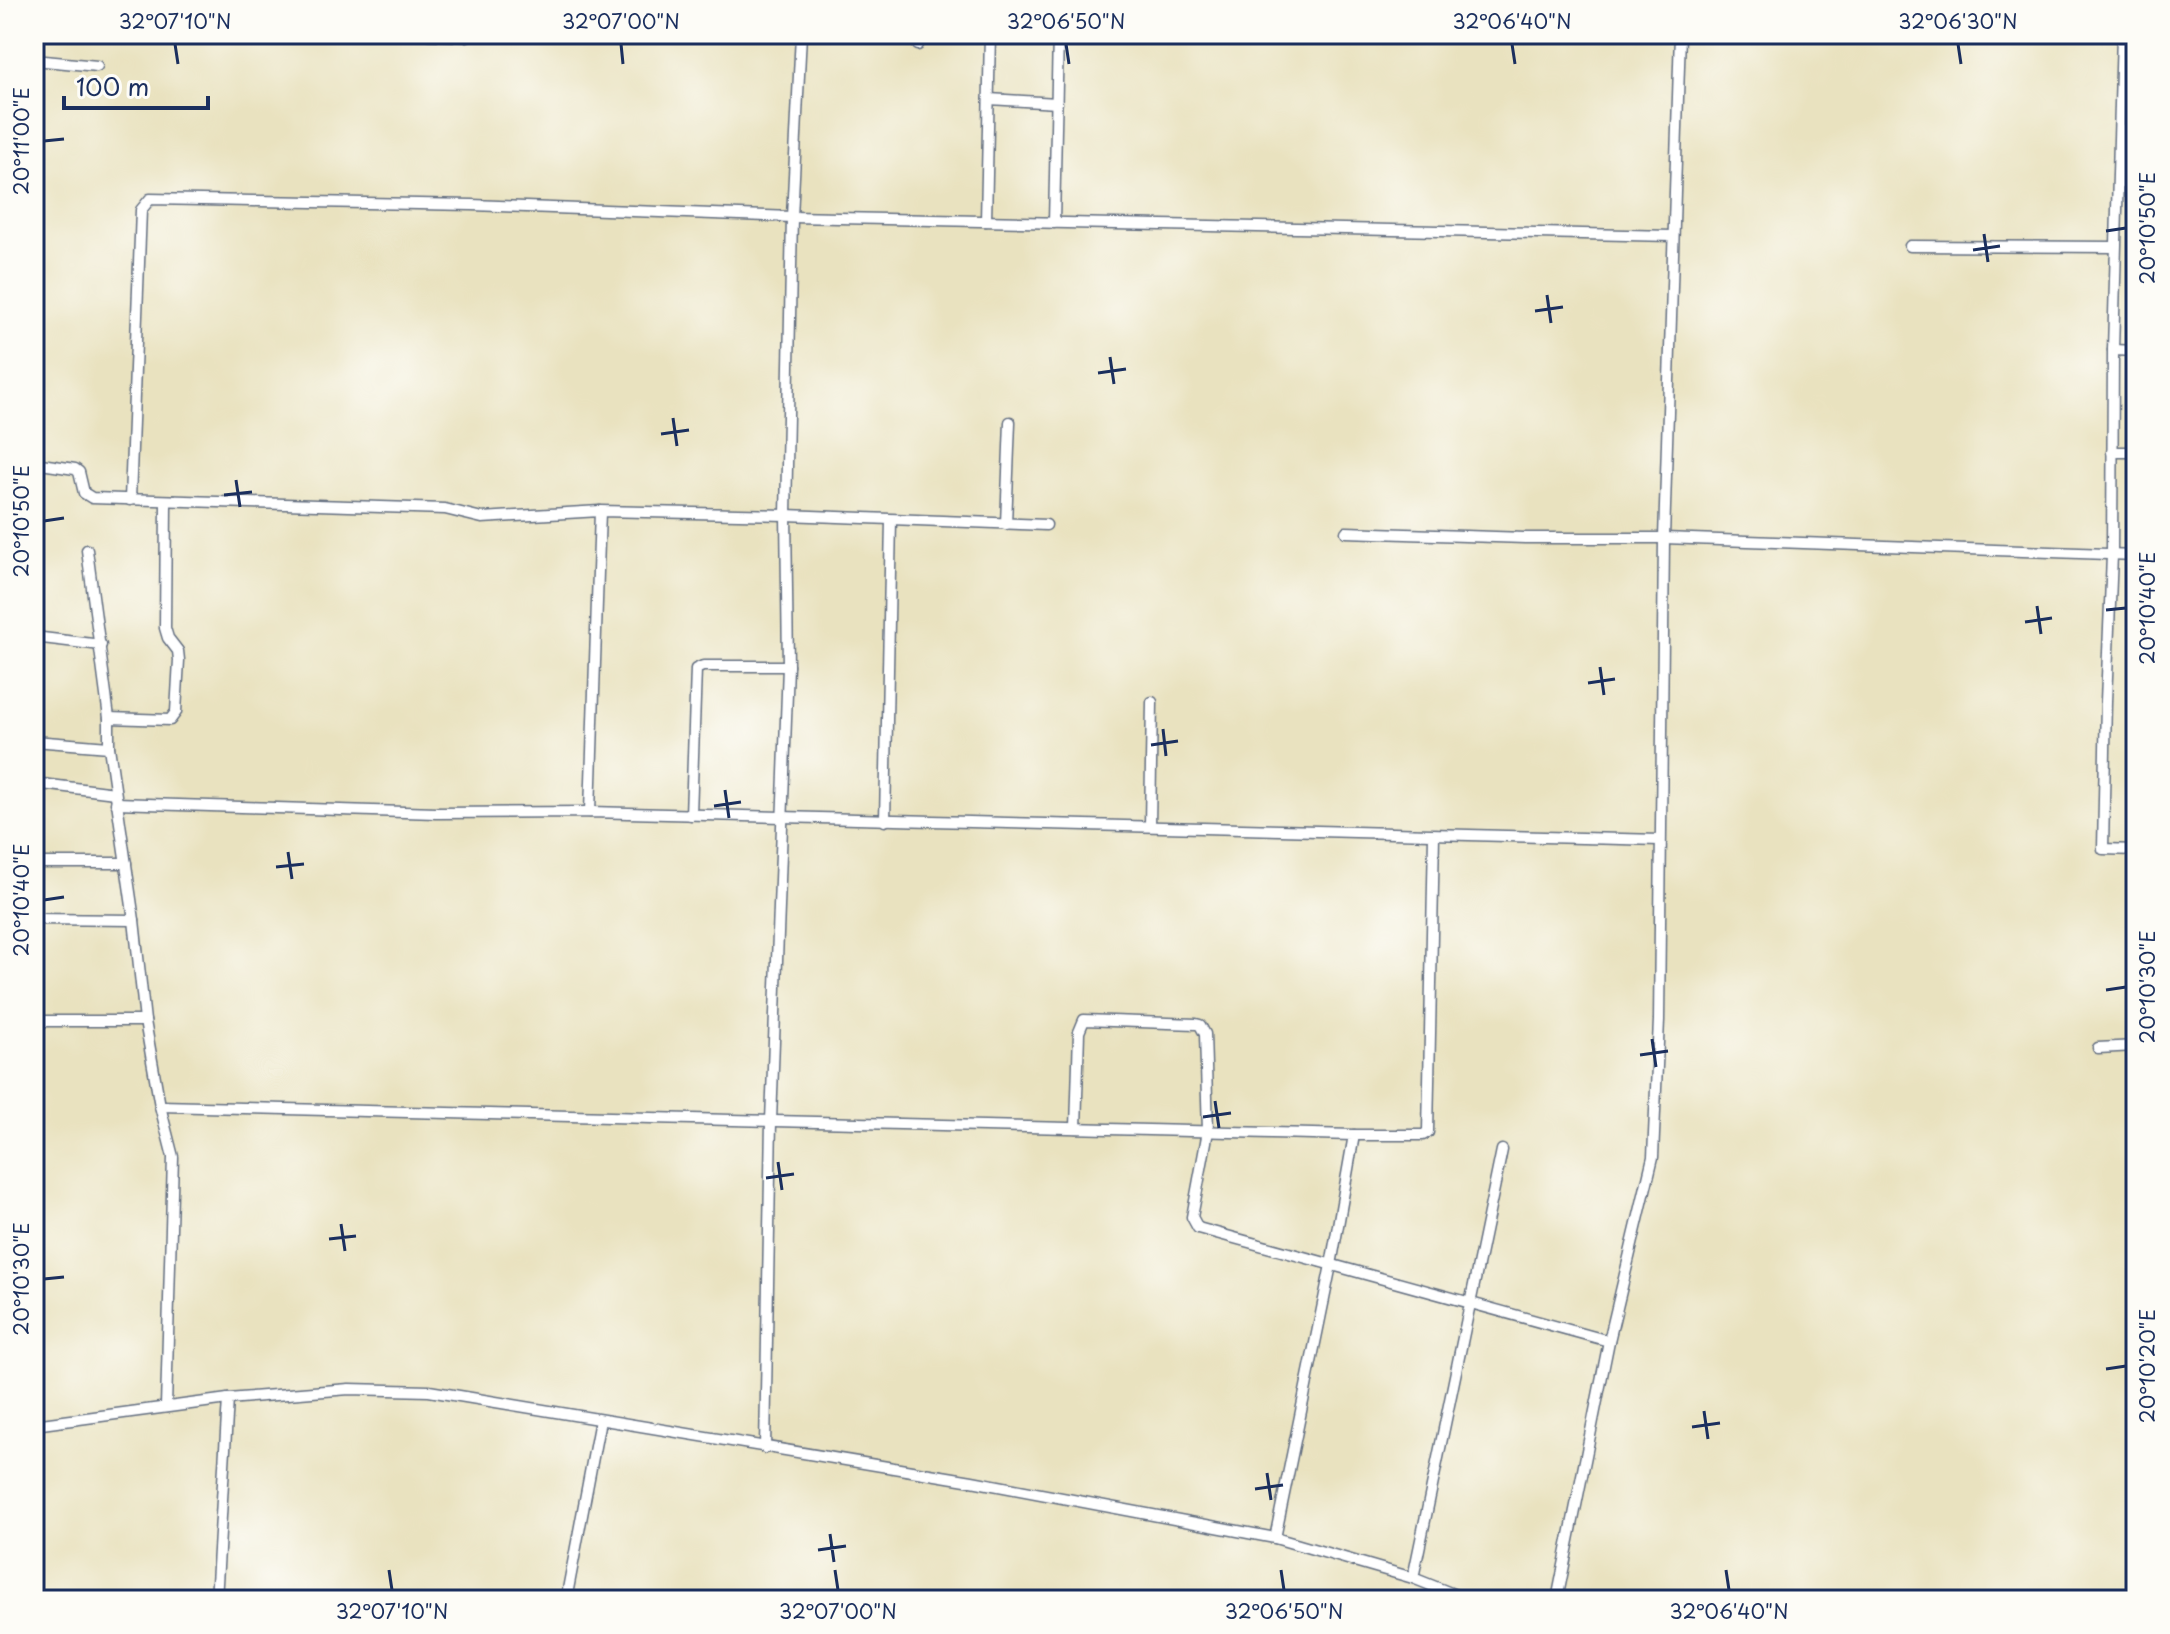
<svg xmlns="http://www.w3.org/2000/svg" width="2170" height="1634" viewBox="0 0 2170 1634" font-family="'Playpen Sans',sans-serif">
	<rect width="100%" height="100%" fill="#fdfcf7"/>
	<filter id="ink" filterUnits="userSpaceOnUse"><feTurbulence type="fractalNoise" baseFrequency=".0125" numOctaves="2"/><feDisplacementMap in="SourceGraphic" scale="16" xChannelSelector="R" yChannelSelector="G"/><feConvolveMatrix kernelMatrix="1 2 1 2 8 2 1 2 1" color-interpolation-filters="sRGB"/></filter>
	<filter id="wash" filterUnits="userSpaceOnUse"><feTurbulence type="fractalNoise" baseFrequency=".006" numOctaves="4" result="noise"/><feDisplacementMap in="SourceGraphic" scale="32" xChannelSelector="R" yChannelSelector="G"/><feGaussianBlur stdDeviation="1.8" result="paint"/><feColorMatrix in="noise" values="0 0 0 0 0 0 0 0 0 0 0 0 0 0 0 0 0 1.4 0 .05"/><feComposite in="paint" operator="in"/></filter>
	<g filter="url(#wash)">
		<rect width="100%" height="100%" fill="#e9e2bf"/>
	</g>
	<g filter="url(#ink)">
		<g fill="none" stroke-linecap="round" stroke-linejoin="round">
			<g stroke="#636e80" stroke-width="13">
				<g id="minor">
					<polyline points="428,34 467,36 467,34"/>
					<polyline points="2122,34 2113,350 2112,555 2106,701 2103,849 2136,850"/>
					<polyline points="918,45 918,34"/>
					<polyline points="34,60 97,66"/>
					<polyline points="989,99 1057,103"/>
					<polyline points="986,221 990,34"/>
					<polyline points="1054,223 1058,34"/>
					<polyline points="1910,246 2115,247"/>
					<polyline points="2113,350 2136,351"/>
					<polyline points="2112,452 2136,452"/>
					<polyline points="34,463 75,469 79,472 84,493 92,498 445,509 482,518 600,511 786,515 1046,525"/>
					<polyline points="130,500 141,210 150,199 472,205 792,217 1672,236"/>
					<polyline points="1006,524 1010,422"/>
					<polyline points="1346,532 1525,538 1664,538 2136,555"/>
					<polyline points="87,550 109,718 109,747 134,920 145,1021 160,1106 173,1157 166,1407"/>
					<polyline points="34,637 101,645"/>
					<polyline points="109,718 170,720 176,712 179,660 178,651 168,638 165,628 166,503"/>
					<polyline points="34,741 109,747"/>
					<polyline points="34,783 115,793"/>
					<polyline points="116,803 436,813 590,812 1660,840"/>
					<polyline points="590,812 600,511"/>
					<polyline points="691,815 696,669 703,666 788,666"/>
					<polyline points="885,821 891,520"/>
					<polyline points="1150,826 1152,702"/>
					<polyline points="34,863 126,863"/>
					<polyline points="34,919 134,920"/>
					<polyline points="34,1021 145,1021"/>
					<polyline points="2098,1048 2136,1046"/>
					<polyline points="160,1106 1354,1135 1331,1265 1275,1538"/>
					<polyline points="1076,1128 1079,1032 1084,1020 1196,1024 1200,1025 1205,1034 1208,1131 1192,1217 1198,1228 1609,1341"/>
					<polyline points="1354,1135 1423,1135 1428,1132 1434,835"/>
					<polyline points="34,1425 228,1399 349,1389 429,1391 972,1481 1275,1538 1413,1578 1468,1600"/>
					<polyline points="765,1448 771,1121 788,666 786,515 792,217 801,34"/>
					<polyline points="1413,1578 1502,1150"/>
					<polyline points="216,1600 228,1399"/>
					<polyline points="566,1600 600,1420"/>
					<polyline points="1557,1600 1609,1341 1653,1157 1659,1020 1664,538 1680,34"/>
				</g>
			</g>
			<use href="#minor" stroke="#fff" stroke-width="10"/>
		</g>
	</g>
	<path fill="none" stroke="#1b2f5e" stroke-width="3" d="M175,44L178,64M621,44L623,64M1066,44L1069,64M1512,44L1515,64M1958,44L1961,64M44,141L64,139M2106,231L2126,228M1984,234L1988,262M1973,250L2000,246M1547,295L1551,323M1535,311L1563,307M1110,357L1114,384M1098,373L1126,369M673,418L677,446M661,434L689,430M236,480L240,507M224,495L252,492M44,521L64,518M2037,606L2041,634M2106,610L2126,608M2025,622L2052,618M1600,667L1604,695M1588,683L1615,679M1163,729L1166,756M1151,745L1178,741M725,790L729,818M714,806L741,802M288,852L292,879M276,867L304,864M44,900L64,897M2106,990L2126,987M1652,1039L1656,1067M1640,1055L1668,1051M1215,1101L1219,1128M1203,1117L1231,1113M778,1162L782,1190M766,1178L794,1174M341,1224L345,1251M329,1239L356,1236M44,1279L64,1277M2106,1369L2126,1366M1704,1411L1708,1439M1692,1427L1720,1423M1267,1473L1271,1500M1255,1489L1283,1485M830,1534L834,1562M818,1550L846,1546M389,1570L392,1590M835,1570L838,1590M1281,1570L1284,1590M1726,1570L1729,1590"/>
	<rect width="2170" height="1634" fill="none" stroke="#fdfcf7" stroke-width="88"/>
	<path d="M64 96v12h144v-12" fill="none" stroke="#1b2f5e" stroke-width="4"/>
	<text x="76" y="96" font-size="24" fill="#1b2f5e" stroke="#fdfcf7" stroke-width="6" paint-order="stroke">100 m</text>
	<rect x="44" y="44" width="2082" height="1546" fill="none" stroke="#1b2f5e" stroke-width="3"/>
	<g font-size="20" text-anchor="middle" fill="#1b2f5e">
		<text x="175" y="29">32°07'10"N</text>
		<text x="621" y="29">32°07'00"N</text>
		<text x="1066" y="29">32°06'50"N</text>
		<text x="1512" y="29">32°06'40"N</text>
		<text x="1958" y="29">32°06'30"N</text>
		<text transform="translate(22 141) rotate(-90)" y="7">20°11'00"E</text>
		<text transform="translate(2148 228) rotate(-90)" y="7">20°10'50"E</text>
		<text transform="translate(22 521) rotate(-90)" y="7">20°10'50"E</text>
		<text transform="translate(2148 608) rotate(-90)" y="7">20°10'40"E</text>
		<text transform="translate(22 900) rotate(-90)" y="7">20°10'40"E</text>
		<text transform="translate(2148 987) rotate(-90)" y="7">20°10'30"E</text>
		<text transform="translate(22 1279) rotate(-90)" y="7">20°10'30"E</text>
		<text transform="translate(2148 1366) rotate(-90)" y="7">20°10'20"E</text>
		<text x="392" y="1619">32°07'10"N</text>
		<text x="838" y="1619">32°07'00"N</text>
		<text x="1284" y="1619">32°06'50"N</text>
		<text x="1729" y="1619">32°06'40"N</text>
	</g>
</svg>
